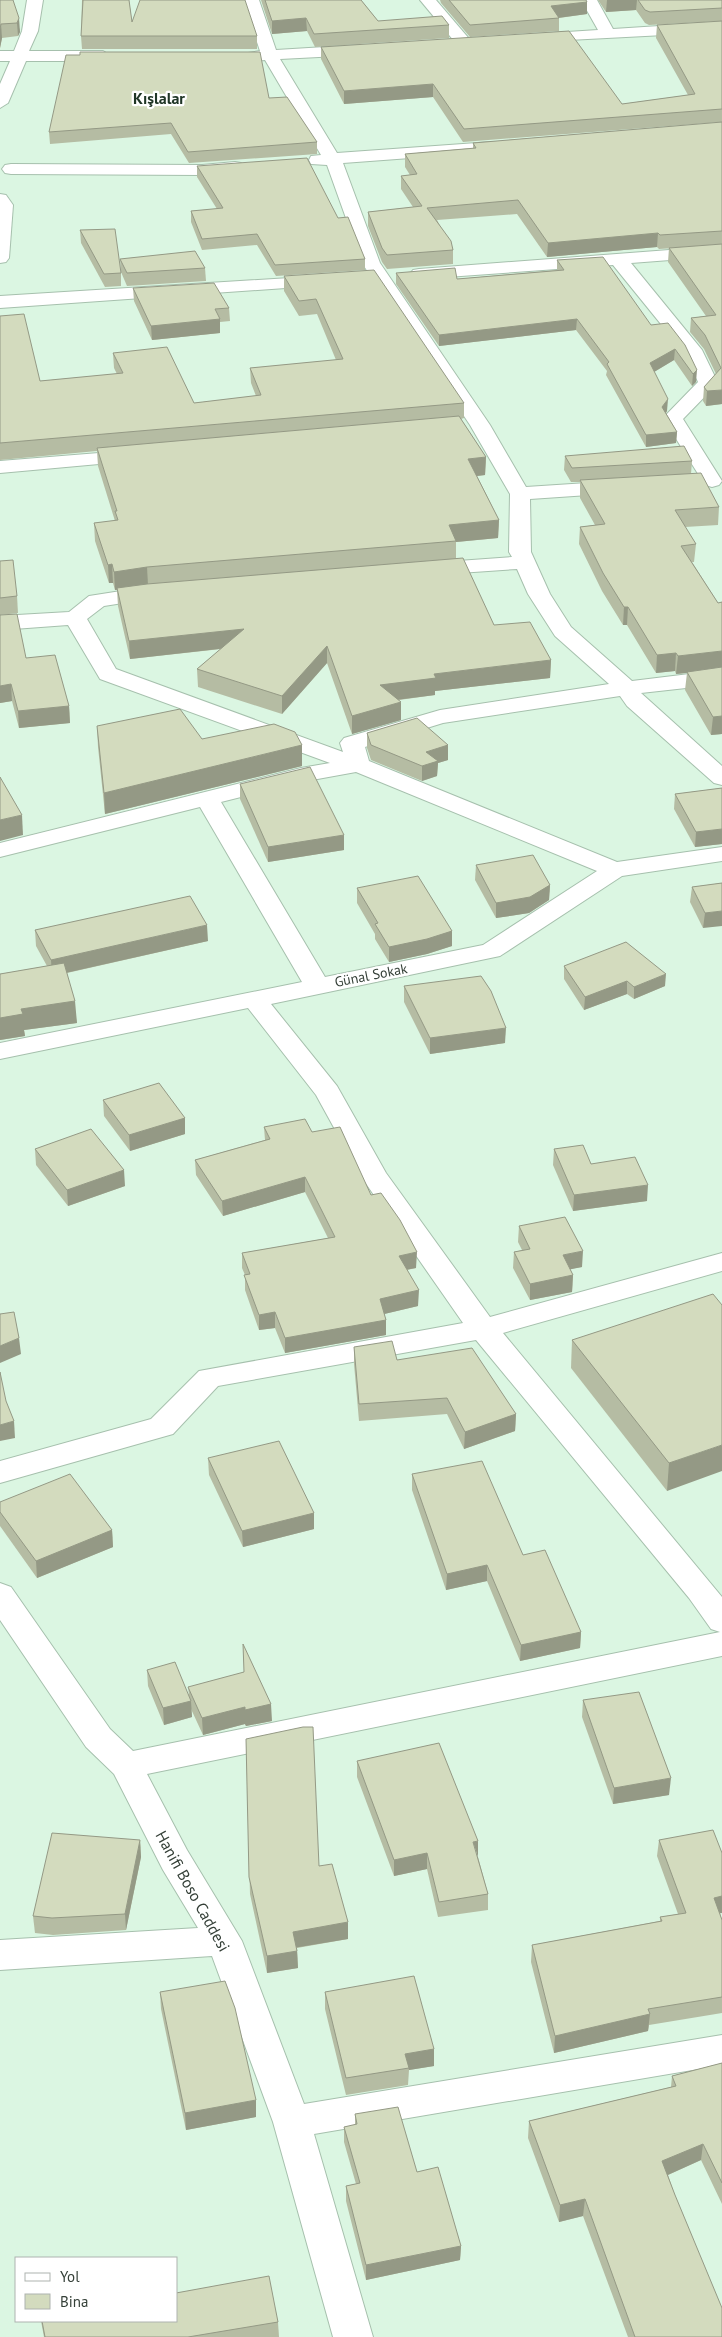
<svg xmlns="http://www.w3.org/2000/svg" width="722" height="2337" viewBox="0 0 722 2337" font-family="'PT Sans',sans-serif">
	<rect width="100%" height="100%" fill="#dbf6e2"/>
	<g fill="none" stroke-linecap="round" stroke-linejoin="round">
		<g stroke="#a6c0ad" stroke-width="2">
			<g id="minor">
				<polygon points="27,0 43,0 38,31 29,51 103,51 111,56 103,61 26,61 8,103 0,108 0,84 10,61 0,61 0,51 14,51 22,31"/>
				<path d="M243,0H259L276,50L358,45L366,50L358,55L280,59L337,153L491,142L497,143L499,147L497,151L491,152L343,163L380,263L490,425L526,487L618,481L625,483L628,487L625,491L618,493L530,499L531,552L550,594L571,627L632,681L722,670V684L641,693L722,766V785L714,783L627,706L620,696L443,723L365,747L369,761L617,862L722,847V861L622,876L500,956L271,1004L337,1086L386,1173L490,1317L722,1253V1271L503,1333L722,1597V1656L147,1774L187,1850L242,1941L304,2104L722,2035V2065L314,2134L373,2337H333L273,2122L212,1956L0,1970V1940L198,1928L163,1870L114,1774L86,1747L0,1620V1583L11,1587L110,1729L133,1751L720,1632L711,1629L689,1598L476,1340L218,1386L173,1434L0,1483V1461L151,1419L199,1371L463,1323L360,1175L316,1095L248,1008L0,1059V1043L302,982L200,807L0,857V843L301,768L330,763L100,679L68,625L0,630V616L69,612L89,596L153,586L161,587L164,592L161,597L104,606L87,619L116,669L343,752L340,743L344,738L440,710L609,684L555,636L528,594L517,569L430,575L422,574L419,569L422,564L430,563L512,557L509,552L510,494L470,425L362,263L327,165L311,164L309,160L311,156L321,155L265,60L254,61L246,56L248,53L260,51ZM356,772L597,871L483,945L325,977L221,802L301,782Z"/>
				<polygon points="420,0 436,0 471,41 473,44 471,47 459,47"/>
				<polygon points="581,0 597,0 613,29 722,22 722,32 530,42 528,39 536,34 598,30"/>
				<polygon points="235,162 241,163 244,167 241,171 202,175 11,174 5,173 2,169 5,165 11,164 202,165"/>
				<polygon points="0,194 6,195 13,205 9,258 6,262 0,263"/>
				<polygon points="722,246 722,256 631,263 702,350 718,383 683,419 722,481 719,485 712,487 705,485 663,418 698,382 686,355 613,265 419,279 413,278 410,274 413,270 419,269"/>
				<polygon points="322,276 328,277 331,281 328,285 0,308 0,296"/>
				<polygon points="136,450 143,452 146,456 143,460 0,473 0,461"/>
			</g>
		</g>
		<use href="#minor" fill="#fff" fill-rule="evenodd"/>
	</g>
	<g fill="#b5bca3">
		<polygon points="0,0 13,0 20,32 18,36 2,38 0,48"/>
		<polygon points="82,0 129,0 132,22 257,36 257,49 82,49 81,36"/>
		<polygon points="261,0 361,0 378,21 449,25 449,38 315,47 307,31 272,34"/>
		<polygon points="440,0 586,0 587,2 587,14 559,18 559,31 470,37 441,3"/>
		<polygon points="598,0 722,0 722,21 649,25 645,23 636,10 606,12"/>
		<polygon points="722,21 722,122 463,142 433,97 344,104 321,59 321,47 622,104 688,95 656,38 657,25"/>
		<polygon points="269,98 317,142 317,154 189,163 171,134 50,144 49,132"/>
		<polygon points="722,122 722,404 706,406 703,401 704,387 716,374 704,349 690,332 691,318 706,316 668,262 669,248 674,248 659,249 657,247 547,257 517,214 437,220 453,250 453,264 387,269 382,262 368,226 368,212 413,207 401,189 401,176 410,175 405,167 405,154 473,148 473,143"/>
		<polygon points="197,166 338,218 365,259 365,270 276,276 257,245 202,250 191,222 191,211 217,209 197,177"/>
		<polygon points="80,230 121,273 121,286 105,287 81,243"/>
		<polygon points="120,259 205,268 206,281 127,286 121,272"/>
		<polygon points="557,260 651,325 685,345 696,382 692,386 674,360 654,372 667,411 666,413 677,432 676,443 646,447 606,375 607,371 576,330 439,346 396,284 396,273 457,279 557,270"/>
		<polygon points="284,276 464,403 464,418 461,419 486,457 485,475 477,476 499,520 498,538 456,542 456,559 494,625 551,660 550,678 435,691 435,695 399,700 401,720 352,734 327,663 282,714 198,687 197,669 221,649 130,659 118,606 117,590 115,590 113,583 109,583 95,541 94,523 115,521 98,466 97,451 0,460 0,316 40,381 117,374 114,368 113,353 194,403 256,396 251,383 250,368 336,360 317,314 299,316 284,291"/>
		<polygon points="133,288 229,308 230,321 220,322 220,333 152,340 134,301"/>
		<polygon points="565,456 692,461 691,474 719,507 718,525 685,527 696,544 694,562 692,562 718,603 722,602 722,734 711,735 685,690 687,673 676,674 675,671 656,673 627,625 623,625 602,591 579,544 580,527 595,525 580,498 580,482 571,482 564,470"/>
		<polygon points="0,561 17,596 18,613 0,615"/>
		<polygon points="0,615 26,658 69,706 70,723 19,728 12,701 0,703"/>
		<polygon points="97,726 202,739 302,745 302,766 105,814 98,747"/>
		<polygon points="367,733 448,745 448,760 438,763 437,776 422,781 371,760 367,748"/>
		<polygon points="240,784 344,835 344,850 268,862 240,799"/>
		<polygon points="722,788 722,844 695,847 674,809 675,794"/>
		<polygon points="476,865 550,885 549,900 529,913 496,918 475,880"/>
		<polygon points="722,883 703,928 690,902 692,887"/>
		<polygon points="357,888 452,931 452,946 427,954 389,962 375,939 375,934 357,903"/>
		<polygon points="35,930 208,941 67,973 77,1023 24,1030 25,1036 0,1040 0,974 47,966 36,946"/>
		<polygon points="564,966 665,986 634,999 627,994 584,1010 564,979"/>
		<polygon points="404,986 505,1043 430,1054 404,1002"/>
		<polygon points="103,1100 185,1118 185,1134 130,1151 104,1116"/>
		<polygon points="264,1127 312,1132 371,1195 416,1268 407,1270 418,1306 384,1314 386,1320 386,1335 285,1353 275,1328 259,1330 245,1290 245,1275 242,1268 242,1253 328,1238 305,1192 223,1216 196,1175 195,1160 265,1140"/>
		<polygon points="35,1149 125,1186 68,1206 36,1165"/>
		<polygon points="554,1149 591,1164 647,1201 573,1211 553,1165"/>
		<polygon points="519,1226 582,1267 570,1269 573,1275 572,1292 530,1300 513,1268 514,1252 522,1250 518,1242"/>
		<polygon points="722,1305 667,1491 571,1368 572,1340"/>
		<polygon points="354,1347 397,1360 516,1414 515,1431 464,1449 447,1414 359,1421 354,1364"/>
		<polygon points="208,1458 314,1513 314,1529 243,1547 209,1475"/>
		<polygon points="412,1474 581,1632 580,1648 520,1661 487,1581 446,1590 412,1490"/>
		<polygon points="0,1512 112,1530 113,1547 37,1578 0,1526"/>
		<polygon points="147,1670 189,1695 188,1687 272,1721 246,1726 245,1724 203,1735 191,1709 192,1717 164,1725 148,1686"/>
		<polygon points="583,1700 669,1795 613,1804 582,1717"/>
		<polygon points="246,1739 319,1866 348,1939 297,1948 298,1968 267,1973 250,1894"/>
		<polygon points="357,1761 478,1857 488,1894 488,1910 438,1917 427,1869 394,1876 357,1777"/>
		<polygon points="140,1840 141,1857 126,1930 53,1935 35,1933 33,1916"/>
		<polygon points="659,1840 722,1853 722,1913 720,1913 722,1920 722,2013 649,2025 648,2031 554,2053 531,1962 532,1945 660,1921 660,1917 678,1914 657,1856"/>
		<polygon points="160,1992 256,2117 186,2130 161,2009"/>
		<polygon points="325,1992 434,2049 434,2066 409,2070 408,2085 346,2095 325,2009"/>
		<polygon points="722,2063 722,2204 701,2160 668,2175 722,2337 628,2337 583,2216 559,2222 528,2138 529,2121 671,2087 672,2076"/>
		<polygon points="355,2114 417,2172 461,2246 460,2260 366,2280 346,2201 346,2186 356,2184 344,2142 344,2127 355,2125"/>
		<polygon points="41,2321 278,2322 279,2337 44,2337"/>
	</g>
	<g fill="#949985">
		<polygon points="607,0 637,0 636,10 606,12"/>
		<polygon points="587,2 587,14 550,19 551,6"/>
		<polygon points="19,18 20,32 18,36 17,23"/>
		<polygon points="306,18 307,31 272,34 272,21"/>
		<polygon points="1,24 2,38 0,48 0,29"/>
		<polygon points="433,84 433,97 344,104 344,91"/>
		<polygon points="658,233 657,247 547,257 548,243"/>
		<polygon points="220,319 220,333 152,340 151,326"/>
		<polygon points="577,319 576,330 439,346 439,335"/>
		<polygon points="675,349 674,360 649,375 650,363"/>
		<polygon points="697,370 696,382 692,386 693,374"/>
		<polygon points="722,390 722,404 706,406 707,391"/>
		<polygon points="668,399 667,411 661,419 662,407"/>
		<polygon points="677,432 676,443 646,447 646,435"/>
		<polygon points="486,457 485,475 468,477 468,459"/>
		<polygon points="499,520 498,538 456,542 449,525"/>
		<polygon points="112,564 113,583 109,583 108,565"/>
		<polygon points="147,567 148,585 115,590 114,572"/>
		<polygon points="624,607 628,607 627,625 623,625"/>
		<polygon points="244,629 245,646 130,659 129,641"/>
		<polygon points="327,646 327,663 282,714 282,696"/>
		<polygon points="722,651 722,669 676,674 678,656"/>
		<polygon points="676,653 675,671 656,673 657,655"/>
		<polygon points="551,660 550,678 435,691 435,695 380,702 380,685 434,674"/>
		<polygon points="11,684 12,701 0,703 0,686"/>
		<polygon points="401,702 401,720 352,734 352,716"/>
		<polygon points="69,706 70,723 19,728 18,711"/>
		<polygon points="722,716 722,734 711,735 713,717"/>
		<polygon points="302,745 302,766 105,814 104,793"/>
		<polygon points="448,745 448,760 438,763 437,776 422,781 422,766 426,752"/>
		<polygon points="22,815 23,835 0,841 0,820"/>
		<polygon points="722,829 722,844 695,847 696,832"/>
		<polygon points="344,835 344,850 268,862 268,847"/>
		<polygon points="550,885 549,900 529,913 496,918 496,903"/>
		<polygon points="722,911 722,926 703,928 705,913"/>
		<polygon points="207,925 208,941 52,976 51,960"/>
		<polygon points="452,931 452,946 427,954 389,962 389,947"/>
		<polygon points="666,974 665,986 634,999 634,987"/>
		<polygon points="627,981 627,994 584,1010 585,997"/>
		<polygon points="75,1001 77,1023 24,1030 25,1036 0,1040 0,1018 21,1009"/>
		<polygon points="506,1028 505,1043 430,1054 430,1038"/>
		<polygon points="185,1118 185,1134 130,1151 129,1135"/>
		<polygon points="124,1170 125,1186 68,1206 67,1190"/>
		<polygon points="305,1177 305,1192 223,1216 222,1201"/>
		<polygon points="648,1185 647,1201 573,1211 574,1195"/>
		<polygon points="583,1251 582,1267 562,1271 563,1255"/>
		<polygon points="417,1252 416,1268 399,1271 399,1256"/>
		<polygon points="573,1275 572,1292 530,1300 530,1284"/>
		<polygon points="419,1290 418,1306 380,1315 380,1299"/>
		<polygon points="275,1312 275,1328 259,1330 259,1315"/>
		<polygon points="386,1320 386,1335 285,1353 285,1338"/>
		<polygon points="19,1338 21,1354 0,1363 0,1346"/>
		<polygon points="516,1414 515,1431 464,1449 465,1432"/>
		<polygon points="14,1421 15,1438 0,1441 0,1425"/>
		<polygon points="722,1445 722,1471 667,1491 669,1463"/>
		<polygon points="314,1513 314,1529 243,1547 242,1531"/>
		<polygon points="112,1530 113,1547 37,1578 36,1561"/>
		<polygon points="487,1565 487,1581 446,1590 447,1574"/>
		<polygon points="581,1632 580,1648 520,1661 521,1645"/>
		<polygon points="191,1701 192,1717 164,1725 163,1708"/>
		<polygon points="271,1704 272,1721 246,1726 245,1724 203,1735 202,1718 245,1707"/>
		<polygon points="671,1778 669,1795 613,1804 614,1788"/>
		<polygon points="140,1840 141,1857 126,1930 125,1914"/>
		<polygon points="478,1841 478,1857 473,1842"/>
		<polygon points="427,1853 427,1869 394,1876 394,1860"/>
		<polygon points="722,1896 722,1913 712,1914 714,1898"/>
		<polygon points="348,1922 348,1939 293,1948 293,1932"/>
		<polygon points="297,1951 298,1968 267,1973 267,1956"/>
		<polygon points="650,2014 648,2031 554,2053 555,2036"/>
		<polygon points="434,2049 434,2066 409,2070 405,2054"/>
		<polygon points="256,2100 256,2117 186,2130 185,2113"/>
		<polygon points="703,2144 701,2160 661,2178 662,2161"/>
		<polygon points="585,2199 583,2216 559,2222 560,2205"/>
		<polygon points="461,2246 460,2260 366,2280 366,2265"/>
	</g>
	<g fill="#d3dbbe" stroke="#949985">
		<polygon points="0,0 13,0 19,18 17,23 1,24 0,29"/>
		<polygon points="83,0 129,0 132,22 140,0 245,0 257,36 81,36"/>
		<polygon points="265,0 361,0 378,21 442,16 449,25 314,34 306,18 272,21"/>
		<polygon points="449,0 586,0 587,2 551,6 559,18 470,25"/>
		<polygon points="638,0 722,0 722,8 650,12 645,10"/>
		<polygon points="722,21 722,109 464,129 433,84 344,91 321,47 569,31 622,104 695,94 657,25"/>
		<polygon points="80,52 260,52 269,98 287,97 317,142 188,152 171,123 49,132 66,55 80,55"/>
		<polygon points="722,122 722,231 660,235 658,233 548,243 518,200 427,208 451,241 453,250 387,255 382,248 368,212 422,206 401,176 417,174 405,154 476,148 473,143"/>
		<polygon points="307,158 338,218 348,217 365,259 275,265 257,234 202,239 191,211 223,208 197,166"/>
		<polygon points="115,229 121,273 104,274 80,230"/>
		<polygon points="722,244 722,390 707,391 704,387 721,368 705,335 691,318 716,315 669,248"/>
		<polygon points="195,251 205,268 127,273 120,259"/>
		<polygon points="603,257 651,325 668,323 685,345 697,370 693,374 675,349 650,363 668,399 662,407 677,432 646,435 607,364 609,362 577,319 439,335 396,273 455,268 457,279 564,270 557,260"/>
		<polygon points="374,270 464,403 0,443 0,316 24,314 40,381 123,373 113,353 167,347 194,403 261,395 250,368 343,359 316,299 299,301 284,276"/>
		<polygon points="214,283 229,308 215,309 220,319 151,326 133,288"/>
		<polygon points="459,416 486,457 468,459 499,520 449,525 456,541 147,567 114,572 112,564 108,565 94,523 118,520 115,511 117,511 97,448"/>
		<polygon points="684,446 692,461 572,468 565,456"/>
		<polygon points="701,473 719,507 675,510 696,544 681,546 718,603 722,602 722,651 678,656 676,653 657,655 628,607 624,607 603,573 580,527 605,524 580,480"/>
		<polygon points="463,558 494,625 530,622 551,660 434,674 436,678 380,685 401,702 352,716 327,646 282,696 197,669 244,629 129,641 117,588 147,584"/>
		<polygon points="13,560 17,596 0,598 0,561"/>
		<polygon points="17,614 26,658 55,655 69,706 18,711 11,684 0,686 0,615"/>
		<polygon points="722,667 722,716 713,717 687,672"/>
		<polygon points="180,709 202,739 274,724 295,732 302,745 104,793 97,726"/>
		<polygon points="417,718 448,745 426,752 438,761 422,766 371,745 367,733"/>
		<polygon points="310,767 344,835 268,847 240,784"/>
		<polygon points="0,777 22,815 0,820"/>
		<polygon points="722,788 722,829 696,832 675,794"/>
		<polygon points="533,855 550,885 530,897 496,903 476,865"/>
		<polygon points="418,876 452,931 427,939 389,947 375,924 378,923 357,888"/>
		<polygon points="722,883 722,911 705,913 692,887"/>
		<polygon points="190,896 207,925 51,960 35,930"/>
		<polygon points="626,942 666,974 634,987 627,981 585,997 564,966"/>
		<polygon points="64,963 75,1001 21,1009 23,1014 0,1018 0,974"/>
		<polygon points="481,976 491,991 506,1028 430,1038 404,986"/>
		<polygon points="159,1083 185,1118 129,1135 103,1100"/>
		<polygon points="305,1119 312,1132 340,1127 371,1195 381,1193 400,1220 417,1252 399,1256 419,1290 380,1299 386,1320 285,1338 275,1312 259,1315 244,1275 250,1274 242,1253 335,1237 305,1177 222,1201 195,1160 270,1139 264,1127"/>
		<polygon points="91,1129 124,1170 67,1190 35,1149"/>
		<polygon points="583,1145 591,1164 635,1157 648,1185 574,1195 554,1149"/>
		<polygon points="565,1217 583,1251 563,1255 573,1275 530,1284 514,1252 530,1249 519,1226"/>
		<polygon points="713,1294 722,1305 722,1445 669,1463 572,1340"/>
		<polygon points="14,1312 19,1338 0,1346 0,1314"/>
		<polygon points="392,1341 397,1360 472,1348 516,1414 465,1432 447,1398 359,1404 354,1347"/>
		<polygon points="0,1372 6,1401 14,1421 0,1425"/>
		<polygon points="279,1441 314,1513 242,1531 208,1458"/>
		<polygon points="482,1461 523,1555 545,1550 581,1632 521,1645 487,1565 447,1574 412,1474"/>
		<polygon points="70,1474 112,1530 36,1561 0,1512 0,1502"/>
		<polygon points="243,1644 271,1704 245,1710 245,1707 202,1718 188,1687 244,1672"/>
		<polygon points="175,1662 191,1701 163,1708 147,1670"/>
		<polygon points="639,1692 671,1778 614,1788 583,1700"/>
		<polygon points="303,1727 313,1727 319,1866 332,1864 348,1922 293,1932 297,1951 267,1956 249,1877 246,1739"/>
		<polygon points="439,1743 478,1841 473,1842 488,1894 439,1902 427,1853 394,1860 357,1761"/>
		<polygon points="713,1830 722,1853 722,1896 714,1898 722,1920 722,1997 648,2009 650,2014 555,2036 532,1945 662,1921 660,1917 686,1913 659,1840"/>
		<polygon points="52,1833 140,1840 125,1914 52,1918 33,1916"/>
		<polygon points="414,1976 434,2049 405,2054 409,2068 346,2078 325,1992"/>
		<polygon points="225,1981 235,2008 256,2100 185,2113 160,1992"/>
		<polygon points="722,2063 722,2183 703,2144 662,2161 675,2195 722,2308 722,2337 635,2337 585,2199 560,2205 529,2121 676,2086 672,2076"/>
		<polygon points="398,2107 417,2172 438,2167 461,2246 366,2265 346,2186 360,2183 344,2127 357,2124 355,2114"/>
		<polygon points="269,2276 278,2322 188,2337 45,2337 42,2321 176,2321 176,2293"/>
	</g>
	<g text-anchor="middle" stroke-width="4.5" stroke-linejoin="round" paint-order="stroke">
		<g font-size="14" fill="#354038" stroke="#fff">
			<text transform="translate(371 975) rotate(-11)" y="5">Günal Sokak</text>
		</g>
		<g font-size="16" font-weight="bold" fill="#203627" stroke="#fff">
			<text x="159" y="104">Kışlalar</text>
		</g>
		<g font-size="16" fill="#354038" stroke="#fff">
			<text transform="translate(193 1891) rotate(61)" y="6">Hanifi Boso Caddesi</text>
		</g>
	</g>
	<rect x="15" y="2257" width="162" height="65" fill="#ffffff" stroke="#aeb3af"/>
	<rect x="25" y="2273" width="25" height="8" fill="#ffffff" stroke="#aeb3af"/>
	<text x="60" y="2282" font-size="15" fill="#354038">Yol</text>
	<rect x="25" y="2294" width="25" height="15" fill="#d3dbbe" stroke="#aeb3af"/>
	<text x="60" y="2307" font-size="15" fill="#354038">Bina</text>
</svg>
